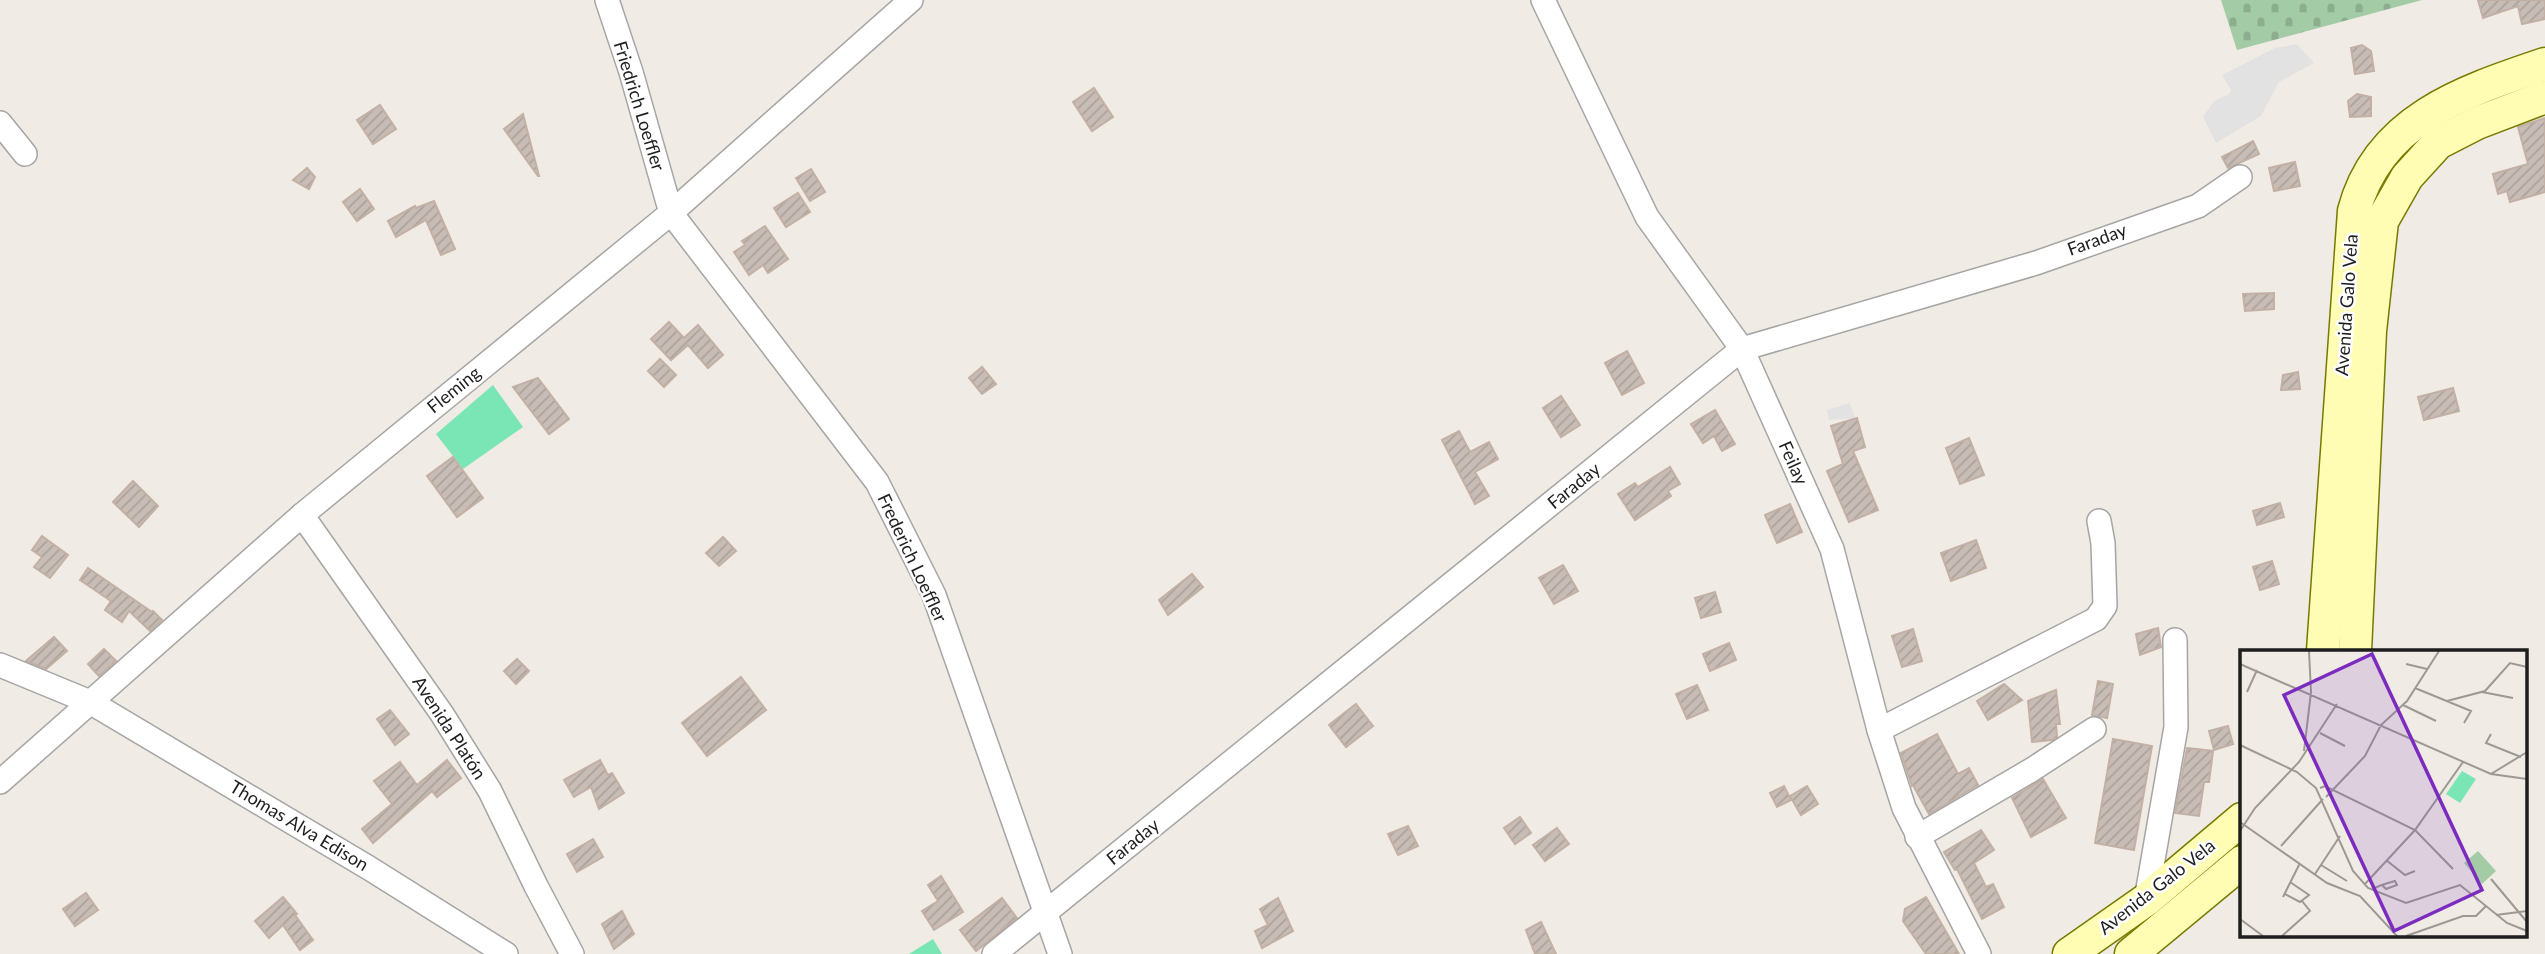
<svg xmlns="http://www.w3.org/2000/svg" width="2545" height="954" viewBox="0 0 2545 954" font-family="Lato,sans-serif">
	<defs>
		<pattern id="cemetery-stones" width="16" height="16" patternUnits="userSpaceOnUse" patternTransform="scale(1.75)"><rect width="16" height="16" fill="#a3cba6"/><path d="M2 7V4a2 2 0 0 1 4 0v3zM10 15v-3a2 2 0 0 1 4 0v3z" fill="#8cae8e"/></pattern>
		<pattern id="building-hatch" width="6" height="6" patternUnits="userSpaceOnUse" patternTransform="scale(1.75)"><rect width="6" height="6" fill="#c8bdb6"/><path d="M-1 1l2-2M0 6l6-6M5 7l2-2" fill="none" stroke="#aba29c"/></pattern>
	</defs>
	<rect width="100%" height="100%" fill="#f0ebe4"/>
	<polygon fill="url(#cemetery-stones)" points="2221,0 2422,0 2237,50"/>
	<g fill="#7be6b5">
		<polygon points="493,385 523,427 463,469 436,434"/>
		<polygon points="933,939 942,954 909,954"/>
	</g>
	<g fill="#e2e2e2">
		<polygon points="2297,44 2314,63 2279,82 2261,116 2216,143 2203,117 2214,101 2229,94 2231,90 2222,75 2275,48"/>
		<polygon points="1850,403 1855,418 1829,420 1827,410"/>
	</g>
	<g fill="url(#building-hatch)" stroke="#c3b0a5" stroke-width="2">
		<polygon points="2478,0 2545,0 2545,19 2522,24 2518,6 2483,18"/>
		<polygon points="2362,45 2371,51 2374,71 2355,74 2351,48"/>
		<polygon points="1094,88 1113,117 1092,131 1073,102"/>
		<polygon points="2357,94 2371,97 2371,116 2350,117 2348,101"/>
		<polygon points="380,105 396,129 373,144 357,120"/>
		<polygon points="523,114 539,176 538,176 504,129"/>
		<polygon points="2545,118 2545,192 2510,202 2507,191 2498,194 2493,174 2528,164 2518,127"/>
		<polygon points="2253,141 2259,154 2228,168 2222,157"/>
		<polygon points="2295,162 2300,186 2274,191 2269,168"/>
		<polygon points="307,168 315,177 309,189 293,180"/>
		<polygon points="811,169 825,192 810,201 796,178"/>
		<polygon points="360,189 374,209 357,221 343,202"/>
		<polygon points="798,193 810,212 786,227 774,208"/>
		<polygon points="434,201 455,249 441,255 426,220 396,237 388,221 415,206 416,208"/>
		<polygon points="765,226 788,259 768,273 763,265 749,275 734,252 745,245 742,241"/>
		<polygon points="2274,293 2274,309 2245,311 2243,294"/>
		<polygon points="669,322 684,338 698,325 723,355 708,368 688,345 671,360 651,339"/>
		<polygon points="1627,351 1644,383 1622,395 1605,363"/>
		<polygon points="660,359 676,375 664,387 648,371"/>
		<polygon points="982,367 996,384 982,394 969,378"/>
		<polygon points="2298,372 2300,389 2281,390 2283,375"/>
		<polygon points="538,378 569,419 549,434 513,387"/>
		<polygon points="2453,388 2459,411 2424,420 2418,397"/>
		<polygon points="1561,396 1580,425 1561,437 1543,408"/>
		<polygon points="1715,410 1735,444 1722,451 1714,436 1703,443 1691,424"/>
		<polygon points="1857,418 1865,447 1853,451 1878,510 1849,522 1827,471 1843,464 1831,426"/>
		<polygon points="1459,431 1470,452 1489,442 1498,459 1475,472 1489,496 1475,504 1442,440"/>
		<polygon points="1969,438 1984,475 1960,484 1946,448"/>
		<polygon points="453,457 483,498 457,517 427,476"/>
		<polygon points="1670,467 1680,484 1668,491 1671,496 1635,520 1618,494 1635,483 1638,487"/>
		<polygon points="133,481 158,506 139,527 113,502"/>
		<polygon points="2280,503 2284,517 2257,525 2253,511"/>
		<polygon points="1790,504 1802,532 1777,543 1765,515"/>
		<polygon points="42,536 68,555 50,578 34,567 42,557 32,550"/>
		<polygon points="723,537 736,551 719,566 706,553"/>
		<polygon points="1976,540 1986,568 1951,581 1941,553"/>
		<polygon points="2272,561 2279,584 2260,590 2253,567"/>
		<polygon points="1563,565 1578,591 1554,604 1539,578"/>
		<polygon points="88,568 152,612 153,611 162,620 150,631 129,611 122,622 105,610 111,601 80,580"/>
		<polygon points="1192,574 1203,587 1168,615 1159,600"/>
		<polygon points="1715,592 1721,612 1701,618 1695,598"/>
		<polygon points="2158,628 2161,647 2140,655 2136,634"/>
		<polygon points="1913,629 1922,661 1902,667 1892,636"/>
		<polygon points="54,637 67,651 46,669 26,661"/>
		<polygon points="1729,643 1736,660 1710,671 1703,654"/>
		<polygon points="104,649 116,661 99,676 88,664"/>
		<polygon points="517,659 529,671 516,684 504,671"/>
		<polygon points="741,677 766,710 707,756 682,723"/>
		<polygon points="2098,681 2113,684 2107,718 2092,715"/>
		<polygon points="2004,684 2022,700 1988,720 1977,701"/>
		<polygon points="1697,685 1708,710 1687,719 1676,694"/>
		<polygon points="2056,690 2060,724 2056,724 2057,737 2052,740 2032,742 2028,701"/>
		<polygon points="1356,704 1373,726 1346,747 1329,725"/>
		<polygon points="390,710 409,734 395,745 377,719"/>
		<polygon points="2228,726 2233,744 2214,750 2209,731"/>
		<polygon points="1937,734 1958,774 1969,768 1978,785 1929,814 1913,785 1912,786 1901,753"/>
		<polygon points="2113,739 2152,746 2134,850 2095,843"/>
		<polygon points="2187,748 2213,751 2209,782 2204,782 2199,816 2175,813"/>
		<polygon points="447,760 461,778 437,797 432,791 373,843 362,829 392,804 374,781 400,762 417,785"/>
		<polygon points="600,760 608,775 612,773 624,793 599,809 591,787 574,797 564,780"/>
		<polygon points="2043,779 2066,818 2031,837 2012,798"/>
		<polygon points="1784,786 1791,800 1777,807 1770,793"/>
		<polygon points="1807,786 1818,804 1801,815 1790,796"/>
		<polygon points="1520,817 1531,833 1515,844 1504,828"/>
		<polygon points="1408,826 1418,846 1398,855 1388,834"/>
		<polygon points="1557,828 1569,844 1545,861 1533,845"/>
		<polygon points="1981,830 1994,850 1974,863 1986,887 1993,884 2004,907 1982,919 1957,869 1955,870 1944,852"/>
		<polygon points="593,839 603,857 577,872 567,854"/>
		<polygon points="941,876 963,912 934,930 922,911 938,901 928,885"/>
		<polygon points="86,893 98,910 75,926 63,909"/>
		<polygon points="283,897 297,914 295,915 313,940 300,950 283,925 269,938 255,921"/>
		<polygon points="1926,897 1959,954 1926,954 1903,921 1905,909"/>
		<polygon points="1002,898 1017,918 976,951 960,930"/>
		<polygon points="1278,898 1293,931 1262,948 1255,931 1268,925 1260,909"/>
		<polygon points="622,911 634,934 614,949 602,924"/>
		<polygon points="1541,922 1556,954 1535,954 1526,930"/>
	</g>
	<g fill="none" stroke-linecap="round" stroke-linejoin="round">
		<g stroke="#a5a5a5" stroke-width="26">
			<g id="minor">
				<polyline points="607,0 631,72 671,213 877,482 934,595 1060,954"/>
				<polyline points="1543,0 1647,217 1742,349 1832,549 1879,730 1904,808 1979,954"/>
				<polyline points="0,123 25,154"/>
				<polyline points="302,515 442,714 490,791 536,886 572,954"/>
				<polyline points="0,665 90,702 369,868 506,954"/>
				<polyline points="1879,730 2096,619 2105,606 2103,543 2099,521"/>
				<polyline points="0,782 302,515 671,213 911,0"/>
				<polyline points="1917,837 2033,769 2094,729"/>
				<polyline points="2146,900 2176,727 2175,640"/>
				<polyline points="994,954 1742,349 2036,263 2198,206 2240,177"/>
			</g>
		</g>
		<g stroke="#767b00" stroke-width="35">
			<g id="secondary">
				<path d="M2323,651L2354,211C2378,119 2465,91 2545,64"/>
				<polyline points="2355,651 2370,331 2382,221 2407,177 2438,143 2477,123 2545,97"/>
				<polyline points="2069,954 2146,900 2242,819"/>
				<polyline points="2131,954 2242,862"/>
			</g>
		</g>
		<use href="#minor" stroke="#fff" stroke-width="23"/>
		<use href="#secondary" stroke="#fffdb3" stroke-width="32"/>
	</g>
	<g text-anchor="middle" stroke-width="5" stroke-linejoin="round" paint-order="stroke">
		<g font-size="18" fill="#1e1e1e" stroke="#fff">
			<text transform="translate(639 106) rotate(73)" y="6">Friedrich Loeffler</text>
			<text transform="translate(2097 240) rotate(-20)" y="6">Faraday</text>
			<text transform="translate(2347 305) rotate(-86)" y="6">Avenida Galo Vela</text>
			<text transform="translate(454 390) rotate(-39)" y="6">Fleming</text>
			<text transform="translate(1793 463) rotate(66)" y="6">Feilay</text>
			<text transform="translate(1574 486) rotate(-39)" y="6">Faraday</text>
			<text transform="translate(912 558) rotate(65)" y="6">Frederich Loeffler</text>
			<text transform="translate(449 728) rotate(57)" y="6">Avenida Platón</text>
			<text transform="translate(299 826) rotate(31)" y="6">Thomas Alva Edison</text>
			<text transform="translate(1133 842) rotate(-39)" y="6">Faraday</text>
			<text transform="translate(2157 887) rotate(-38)" y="6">Avenida Galo Vela</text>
		</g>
	</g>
	<g transform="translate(2240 650)">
		<rect width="287" height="287" fill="#f0ebe4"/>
		<path d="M238,201L256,221L242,234L224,213Z" fill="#a3cba6"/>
		<path d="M222,121L236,129L220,153L206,144Z" fill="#7be6b5"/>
		<path fill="none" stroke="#9c9995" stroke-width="2" d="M0,14L251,124L287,129M166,14L187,19M175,38L231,61L224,73M7,42L17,20M242,42L273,48M207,51L245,41L270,13L287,17M163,55L196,71M80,83L105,96M251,84L246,93L281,107M0,95L57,122L76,138L113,221L128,238L166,253L220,235L267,273L287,281M64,101L71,42L69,1M251,124L287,102M80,138L85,136L175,180L213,219M86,147L125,106L141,75L167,51L199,1M0,172L87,233L120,246L157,286M0,181L15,158L59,112L97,54M41,196L83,149M146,210L165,225L175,221M81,215L107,231M75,224L100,186M251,229L287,272M124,235L175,180L223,112M135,238L139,236L148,233L155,231L157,235L146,239L142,235M45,244L60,252L69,245L50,232M43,247L60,213M256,265L287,261M0,269L23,286M42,286L70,261L62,251M166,286L223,266H236L246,256"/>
		<path fill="#7b2cbf" fill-opacity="0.15" stroke="#7b2cbf" stroke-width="3.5" d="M132,4L242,240L154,281L44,45Z"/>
		<rect width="287" height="287" fill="none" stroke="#1e1e1e" stroke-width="3.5"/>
	</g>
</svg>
